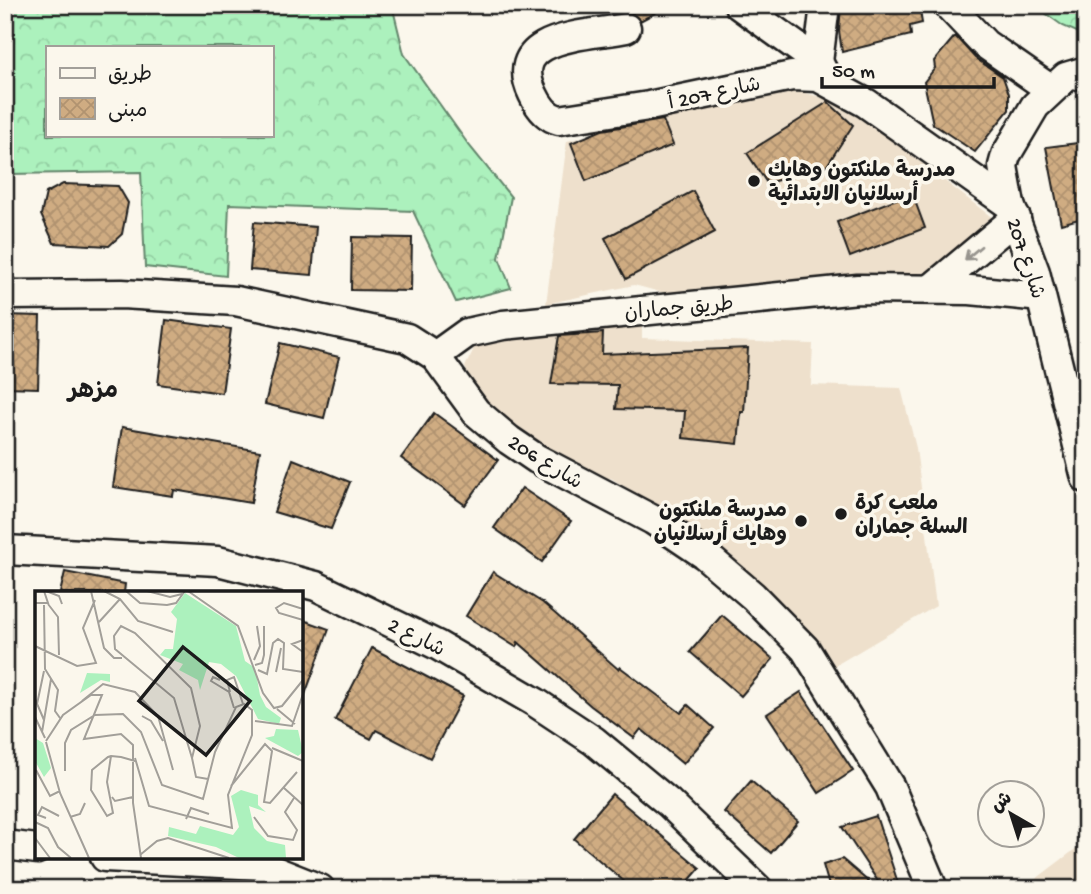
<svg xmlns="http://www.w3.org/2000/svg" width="1091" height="894" viewBox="0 0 1091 894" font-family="'Gochi Hand','Playpen Sans Arabic',sans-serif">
	<defs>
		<pattern id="forest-crowns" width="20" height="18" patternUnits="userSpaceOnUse" patternTransform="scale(1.75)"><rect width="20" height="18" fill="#acf1bd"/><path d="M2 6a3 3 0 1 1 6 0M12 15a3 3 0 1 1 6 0" fill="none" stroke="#93cea2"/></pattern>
		<pattern id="building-cross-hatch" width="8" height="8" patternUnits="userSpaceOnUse" patternTransform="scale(1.75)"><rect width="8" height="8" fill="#cfac82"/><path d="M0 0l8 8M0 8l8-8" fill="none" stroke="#b19370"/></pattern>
	</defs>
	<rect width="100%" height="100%" fill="#fbf7ec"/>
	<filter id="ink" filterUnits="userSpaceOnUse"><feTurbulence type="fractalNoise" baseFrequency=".0143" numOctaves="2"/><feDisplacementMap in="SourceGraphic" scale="14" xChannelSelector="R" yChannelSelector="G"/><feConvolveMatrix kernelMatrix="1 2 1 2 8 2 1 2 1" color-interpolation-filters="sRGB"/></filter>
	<g filter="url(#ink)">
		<g fill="#eee0cc">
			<polygon points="789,89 844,103 994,219 928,279 843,277 664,293 634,285 546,304 567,141"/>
			<polygon points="642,311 642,338 813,344 811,385 901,388 916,448 936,606 819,675 786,623 730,554 611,478 586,478 487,417 465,367 483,330"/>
			<polygon points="1086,841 1086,889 1024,889 1032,882"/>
		</g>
		<g fill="url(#forest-crowns)" stroke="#64866c" stroke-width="2" fill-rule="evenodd">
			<path d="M5,5H392L404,54L468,144L511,197L499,258L511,288L456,302L413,211L229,204L226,276L145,267L141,172L8,174L5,200ZM47,47H271V135H47Z"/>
			<polygon points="1034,5 1086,5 1086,36 1063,26"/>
		</g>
		<g fill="url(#building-cross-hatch)" stroke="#1c1c1c" stroke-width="2">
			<polygon points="608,5 670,5 640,21 631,12 614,13"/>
			<polygon points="841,5 919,5 922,23 910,26 911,35 842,52 839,31"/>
			<polygon points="955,36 975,58 1003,77 1009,94 1009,110 975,152 933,124 924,82 935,68 934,61"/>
			<polygon points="828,102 853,125 826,167 767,183 747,153"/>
			<polygon points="663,120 673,145 586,181 571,143 602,130"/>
			<polygon points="1086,142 1086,217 1061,224 1046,147"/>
			<polygon points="63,184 118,186 128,203 122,234 109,246 54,243 41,215 46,193"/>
			<polygon points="693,191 715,232 626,279 605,238"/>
			<polygon points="912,193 925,228 850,257 837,222"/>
			<polygon points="254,222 316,227 312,275 250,270"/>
			<polygon points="352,237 412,238 411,291 351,290"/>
			<polygon points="5,315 40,316 38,388 5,387"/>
			<polygon points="166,320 231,329 222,393 158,384"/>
			<polygon points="603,333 602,354 748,348 744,412 741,412 738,444 683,438 685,411 616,409 618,385 551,384 559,336"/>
			<polygon points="280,343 339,357 324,418 265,404"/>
			<polygon points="434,413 498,460 465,505 401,458"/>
			<polygon points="122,427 260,451 251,503 174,490 173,496 113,487"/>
			<polygon points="293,459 350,482 331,529 274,512"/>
			<polygon points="522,488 571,521 542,562 494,528"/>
			<polygon points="65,572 125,584 124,593 60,593"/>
			<polygon points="493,572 543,603 618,669 620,667 681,713 688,705 714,728 683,764 641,729 634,738 591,706 518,642 516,647 466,616"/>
			<polygon points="722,615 773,659 741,696 690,652"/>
			<polygon points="301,619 329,629 303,700 301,700"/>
			<polygon points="372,648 463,696 430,758 376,730 371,739 335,720"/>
			<polygon points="801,692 853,771 819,793 767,714"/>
			<polygon points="751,781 798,821 771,853 724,812"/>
			<polygon points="612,794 700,868 682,889 633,889 574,839"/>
			<polygon points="876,816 900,889 883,889 842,827"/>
			<polygon points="842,859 877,889 830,889 823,865"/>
		</g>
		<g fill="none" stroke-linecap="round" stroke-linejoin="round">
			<g stroke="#1c1c1c" stroke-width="33">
				<g id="minor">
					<polyline points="739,5 818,62 827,79"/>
					<polyline points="948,5 985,44 1050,89"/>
					<path d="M626,28C589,36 504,34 533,94C538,105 546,117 559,120L649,106L792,76L818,77L866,103L1010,205"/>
					<polyline points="818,62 825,5"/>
					<polyline points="1086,71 1066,77 1035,106 1006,155 1003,166 1010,205 1035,272 1086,478"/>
					<polyline points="931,289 1016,218"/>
					<polyline points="5,295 122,294 236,301 407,338 435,356 476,412 509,440 537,459 653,520 705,555 753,596 805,649 890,787 933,889"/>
					<polyline points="435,356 467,333 503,325 858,289 970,290 1041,297"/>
					<polyline points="5,550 218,561 316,586 437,645 535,702 594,741 669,803 758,889"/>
					<polyline points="5,845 37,849"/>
					<polyline points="105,857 260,865 320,889"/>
				</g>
			</g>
			<use href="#minor" stroke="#fbf7ec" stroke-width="28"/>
		</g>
		<defs><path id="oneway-shaft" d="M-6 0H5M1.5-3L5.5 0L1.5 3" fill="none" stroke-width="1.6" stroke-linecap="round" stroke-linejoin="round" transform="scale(1.75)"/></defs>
		<use stroke="#97948e" href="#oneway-shaft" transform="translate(973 253) rotate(140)"/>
	</g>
	<g fill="#1c1c1c" stroke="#fbf7ec" stroke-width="2.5">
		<circle cx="754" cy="181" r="7"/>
		<circle cx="841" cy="514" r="7"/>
		<circle cx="801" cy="521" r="7"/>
	</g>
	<g text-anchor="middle" stroke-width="7" stroke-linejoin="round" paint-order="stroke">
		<g font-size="21" fill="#1c1c1c" stroke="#fbf7ec">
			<text transform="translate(714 92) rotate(-12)" y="7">شارع 207 أ</text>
			<text transform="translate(1027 258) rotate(72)" y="7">شارع 207</text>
			<text transform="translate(679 307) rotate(-5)" y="7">طريق جماران</text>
			<text transform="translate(546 461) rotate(32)" y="7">شارع 206</text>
			<text transform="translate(417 636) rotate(27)" y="7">شارع 2</text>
		</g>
		<g font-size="21" font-weight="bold" fill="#1c1c1c" stroke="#fbf7ec" text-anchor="start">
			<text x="768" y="176">مدرسة ملنكتون وهايك<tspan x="768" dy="24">أرسلانيان الابتدائية</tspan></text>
			<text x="855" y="509">ملعب كرة<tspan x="855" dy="24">السلة جماران</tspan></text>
			<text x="787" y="516" text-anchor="end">مدرسة ملنكتون<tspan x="787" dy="24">وهايك أرسلانيان</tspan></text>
		</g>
		<g font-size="24" font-weight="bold" fill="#1c1c1c" stroke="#fbf7ec">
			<text x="93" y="397">مزهر</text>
		</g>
	</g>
	<g transform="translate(35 591)">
		<rect width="268" height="268" fill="#fbf7ec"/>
		<path d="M150,2L201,35L210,70L220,77L225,104L231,116L246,127L244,133L223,128L201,85L186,73L174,71L165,99L163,89L144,79L148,73L125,64L130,58H138L142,28L136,21ZM52,82L75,83V91L66,89L45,102ZM241,138L263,139L268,161L263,165L230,147L239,145ZM0,147L8,152L16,177L9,186L0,170ZM206,199L223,204V214L231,221L214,215L219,237L232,250L250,254L251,267H204L181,256L133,245L134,236L161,243L165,235L198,244L204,236L196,205Z" fill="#acf1bd"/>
		<path fill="none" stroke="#a29f99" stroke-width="2" d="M11,0L24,5L27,13M56,0L69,57L79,67H87M69,0L85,8L103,30L138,41M91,0L105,12L132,14L141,12L150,0M112,0L135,6L147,3M153,0L203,35L228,102L239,117L247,115L268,89M0,12H13L9,0M13,13L23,26L24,64M9,14L10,78L23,99L20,120L25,127M268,18L249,12L241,17L244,22L268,29M64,31L85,8M268,49L257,53L268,61M0,55L42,75L61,72L48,37L60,9M219,69L225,55L222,35M220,74L227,72L229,64V35M223,79L232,83L238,52L243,48L249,52L248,78L268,81M241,81L246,57M185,89L178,86L176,90L194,101L199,117M195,101L192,89L199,86L208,113M0,108L9,129M47,110L68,93L100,101L123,125L138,179M2,113L9,80M242,118L260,133M107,125L116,130L128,150M0,126L10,147M220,130L257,135L268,103M7,141L16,88M11,150L28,124L56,104H67L49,148L86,143L98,154V212L106,267M11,151L25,202L54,267M237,157L268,170M76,165L72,191L78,222L72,225L56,199L57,179L73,166L76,165L86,166L100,170M157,167L139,107L80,58L79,45L86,35L100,42L156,97L165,135L157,167L161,186L173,188M1,179L15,205L25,200M30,180V152L36,139L60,124L88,123L106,141L127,194L168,208L180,161L201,116L209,113L217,119V144L193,204L197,237L114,215L100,167M196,195L230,153L237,160L229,211L235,212L262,181M249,197L268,214M77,206L80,210L98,206M35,226L45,223L50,212M219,226L233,245L258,249L262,239L250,221L259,207M11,227L3,224L7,216L24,225M151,228L156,217L174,223M0,231L13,237L23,256L36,267M0,247L15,267M105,264L122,250L133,247L194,267"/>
		<path fill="#1c1c1c" fill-opacity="0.15" stroke="#1c1c1c" stroke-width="3.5" d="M148,56L215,110L171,164L104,110Z"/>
		<rect width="268" height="268" fill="none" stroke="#1c1c1c" stroke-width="3.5"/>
	</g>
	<rect width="1091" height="894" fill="none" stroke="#fbf7ec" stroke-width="28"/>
	<rect x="14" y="14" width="1063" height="866" fill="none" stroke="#1c1c1c" stroke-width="2.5" filter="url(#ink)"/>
	<rect x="46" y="46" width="228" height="91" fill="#fbf7ec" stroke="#a29f99" stroke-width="2"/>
	<rect x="60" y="68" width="35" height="10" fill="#fbf7ec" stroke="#a29f99" stroke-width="2"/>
	<text x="108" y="80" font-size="21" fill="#1c1c1c">طريق</text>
	<rect x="60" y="98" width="35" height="21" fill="url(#building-cross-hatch)" stroke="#a29f99" stroke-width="2"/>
	<text x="108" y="116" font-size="21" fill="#1c1c1c">مبنى</text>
	<g transform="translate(1011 814) rotate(321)"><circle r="33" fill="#fbf7ec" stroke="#a29f99" stroke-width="2"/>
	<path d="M0-5L12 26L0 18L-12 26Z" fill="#1c1c1c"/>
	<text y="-10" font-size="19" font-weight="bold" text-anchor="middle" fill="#1c1c1c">ش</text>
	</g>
	<path d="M822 77v10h172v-10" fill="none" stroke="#1c1c1c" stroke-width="3.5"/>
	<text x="832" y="77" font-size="21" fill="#1c1c1c" stroke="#fbf7ec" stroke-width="5" paint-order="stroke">50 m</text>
</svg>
